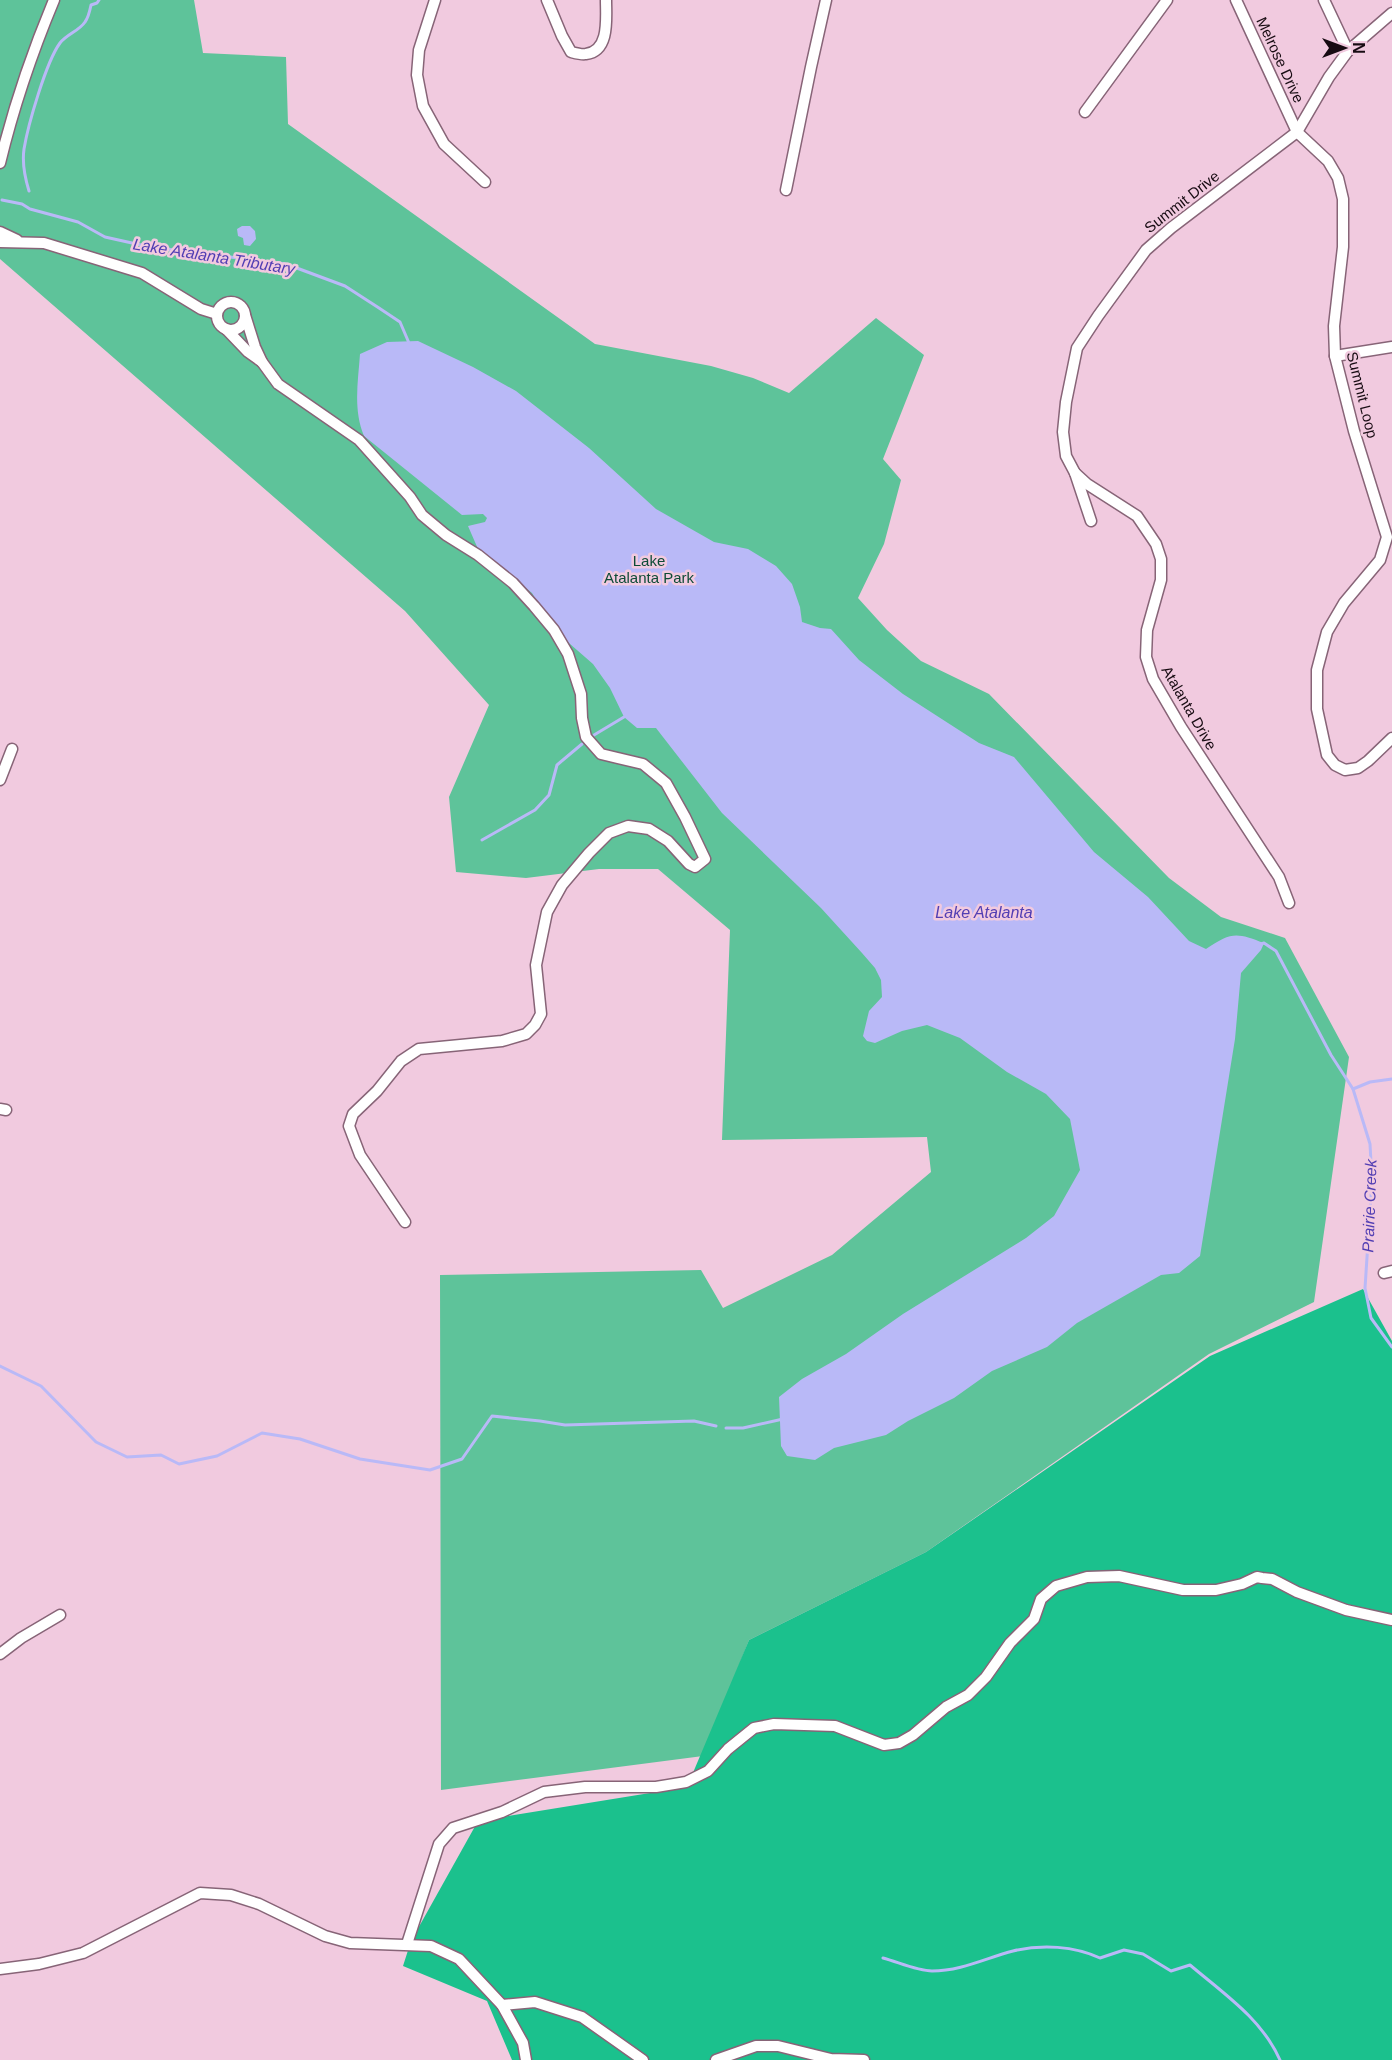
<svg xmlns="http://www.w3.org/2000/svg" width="1392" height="2060" viewBox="0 0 1392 2060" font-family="Helvetica,sans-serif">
	<rect width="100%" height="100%" fill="#f1cadf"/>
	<polygon fill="#5ec39a" points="0,0 194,0 203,53 286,57 288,124 595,344 711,366 753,378 789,393 876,318 924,355 883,459 901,480 884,544 858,598 887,630 921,661 989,694 1169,878 1221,917 1285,938 1349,1057 1314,1302 1209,1354 926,1552 749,1640 703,1756 441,1790 440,1275 701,1270 723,1308 832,1255 931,1172 927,1137 722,1140 730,930 658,869 599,869 526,878 456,872 449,797 489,705 405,611 0,259"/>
	<polygon fill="#1bc18d" points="1363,1289 1392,1341 1392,2060 512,2060 487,2001 403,1966 411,1941 478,1821 687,1787 749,1640 926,1552 1210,1356"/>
	<g fill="#b9b9f7">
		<polygon points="242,226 250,226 255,231 256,239 250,246 244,245 243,238 238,236 237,229"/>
		<path d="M418,341L473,367L516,391L589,448L656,509L714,542L748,549L776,566L792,584L800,607L802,622L820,628L831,629L859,660L903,694L979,743L1014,757L1094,852L1148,897L1189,941L1206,949C1231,932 1236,932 1264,943L1261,950L1241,973L1235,1039L1200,1256L1179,1273L1161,1275L1077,1323L1047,1347L992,1371L954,1398L908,1421L886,1435L834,1448L815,1460L787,1456L781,1446L779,1397L802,1379L846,1354L903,1314L1026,1238L1054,1216L1080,1170L1070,1119L1046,1094L1007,1072L960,1038L927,1025L902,1031L875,1043L867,1041L863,1036L869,1011L882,997L881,980L875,968L862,953L821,908L722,813L656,728H637L624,717L610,688L593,664L554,630L532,593L478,549L468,526L485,522L487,518L483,514L462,515L364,436C353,410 358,382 360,354L387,342Z"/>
	</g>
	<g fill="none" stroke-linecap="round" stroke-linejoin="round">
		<g stroke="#b9b9f7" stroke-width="3">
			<path d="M29,191C25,178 22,163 24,149C28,125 46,62 60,43C67,34 79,31 85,22C88,18 90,10 91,5L97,3L99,0"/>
			<polyline points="2,200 22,204 30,209 78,222 105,237 150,247 286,264 345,286 379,308 400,322 409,343"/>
			<polyline points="594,735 624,717"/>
			<polyline points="482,840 535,810 549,795 557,765 582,744"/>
			<polyline points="1261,944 1264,943 1276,951 1331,1055 1353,1089 1370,1144 1372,1181 1365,1288 1371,1318 1392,1347"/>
			<polyline points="1353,1089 1370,1082 1392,1079"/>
			<polyline points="0,1366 41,1386 96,1442 127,1457 161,1455 179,1464 217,1456 262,1433 300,1439 360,1459 430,1470 462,1459 492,1416 540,1421 565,1425 694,1421 716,1426"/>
			<polyline points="726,1428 743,1428 783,1419"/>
			<path d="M883,1958C898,1962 917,1971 932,1971C961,1971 986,1958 1013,1951C1042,1944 1074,1946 1100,1958L1124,1950L1143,1954L1171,1971L1190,1965C1223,1993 1262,2019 1280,2060"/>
		</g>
		<g stroke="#876477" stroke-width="13">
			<g id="minor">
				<polyline points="435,0 419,50 417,75 423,106 444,144 485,182"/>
				<path d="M547,0L562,36L571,52C575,53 582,55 586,54C610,51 606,18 606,0"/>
				<polyline points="1236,0 1297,132 1328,161 1338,178 1343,199 1343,247 1334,326 1335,356 1354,431 1387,537 1380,560 1344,603 1327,632 1317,670 1317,709 1327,755 1335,765 1345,770 1358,768 1368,761 1392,738"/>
				<polyline points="1348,51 1392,13"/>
				<polyline points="1085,112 1167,0"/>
				<path d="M0,163C14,105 31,55 54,0"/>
				<polyline points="786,190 811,67 826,0"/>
				<polyline points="0,232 17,240"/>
				<polyline points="0,242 44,243 142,273 201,309 217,314"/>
				<circle cx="231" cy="316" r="14"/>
				<polyline points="245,315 255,347 262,362 278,384 359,440 410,497 422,515 446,535 478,555 513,583 534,606 554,630 568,654 581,694 582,718 586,737 601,754 643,764 666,783 685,817 705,859 695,867 689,864 668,841 649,829 628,826 609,833 589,853 562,885 547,912 536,965 541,1014 535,1025 526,1034 502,1041 419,1049 401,1061 377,1091 353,1114 349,1126 360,1155 405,1222"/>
				<polyline points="226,329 248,352 262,362"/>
				<polyline points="1335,356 1392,347"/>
				<polyline points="1075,473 1087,484 1137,516 1156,544 1161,559 1161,580 1147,630 1146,657 1153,679 1181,727 1279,877 1289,903"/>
				<polyline points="1091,521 1075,473 1066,456 1063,432 1066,402 1077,348 1098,316 1146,250 1171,228 1297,132 1329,77 1348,51 1324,0"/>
				<polyline points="0,780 12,749"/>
				<polyline points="0,1109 6,1110"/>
				<polyline points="1384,1273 1392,1271"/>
				<polyline points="0,1654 21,1638 60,1615"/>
				<polyline points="407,1944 439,1844 453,1828 502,1812 544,1792 585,1787 656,1787 686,1782 708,1771 728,1749 754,1728 774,1724 835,1726 884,1745 899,1743 913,1735 946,1707 968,1695 986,1677 1010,1643 1034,1619 1041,1599 1056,1586 1087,1577 1119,1576 1183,1590 1216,1590 1242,1584 1257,1577 1262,1578 1272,1579 1297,1592 1346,1610 1392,1620"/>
				<polyline points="0,1969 39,1964 83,1953 200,1893 231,1895 259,1904 325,1936 350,1943 431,1946 459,1959 502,2005 523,2043 526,2060"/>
				<polyline points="502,2005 535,2002 582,2017 643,2060"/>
				<polyline points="716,2060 756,2046 778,2046 831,2059 864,2060"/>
			</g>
		</g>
		<use href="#minor" stroke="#fff" stroke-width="10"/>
	</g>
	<g text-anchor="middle" stroke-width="5" stroke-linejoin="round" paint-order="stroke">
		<g font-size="15" fill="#170b12" stroke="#f1cadf">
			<text transform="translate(1280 60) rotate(65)" y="5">Melrose Drive</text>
			<text transform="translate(1182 202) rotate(-38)" y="5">Summit Drive</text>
			<text transform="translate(1362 395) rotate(76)" y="5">Summit Loop</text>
			<text transform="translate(1189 708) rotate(60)" y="5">Atalanta Drive</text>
		</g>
		<g font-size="15" fill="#0e4b36" stroke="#f1cadf">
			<text x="649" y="566">Lake<tspan x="649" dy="17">Atalanta Park</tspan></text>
		</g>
		<g font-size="16" font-style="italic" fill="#523eb3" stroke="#f1cadf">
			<text transform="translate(214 256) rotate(9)" y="6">Lake Atalanta Tributary</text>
			<text x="984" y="918">Lake Atalanta</text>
			<text transform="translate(1369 1206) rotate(-88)" y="6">Prairie Creek</text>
		</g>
	</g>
	<g transform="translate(1344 48) rotate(90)" stroke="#f1cadf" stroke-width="4.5" paint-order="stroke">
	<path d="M0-4.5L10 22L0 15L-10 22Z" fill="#170b12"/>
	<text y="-9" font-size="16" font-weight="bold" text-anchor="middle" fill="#170b12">N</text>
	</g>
</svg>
